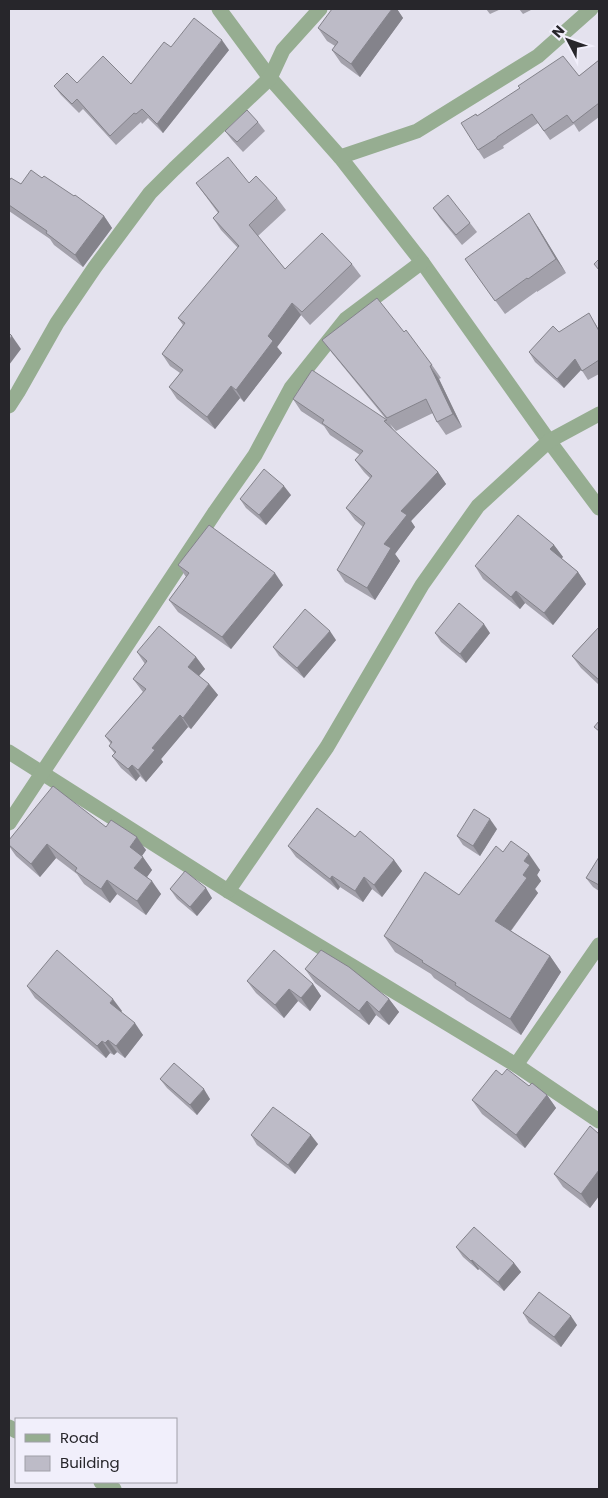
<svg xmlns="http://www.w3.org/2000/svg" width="608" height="1498" viewBox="0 0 608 1498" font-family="Poppins,sans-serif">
	<rect width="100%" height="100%" fill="#e4e2ee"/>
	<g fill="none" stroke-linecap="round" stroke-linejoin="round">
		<g stroke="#96ad91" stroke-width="15">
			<polyline points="219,9 270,78 340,157 422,262 549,441 599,508"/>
			<polyline points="340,157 417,131 538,56 591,9"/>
			<polyline points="9,406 18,392 57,323 95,267 150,193 174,169 270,78 283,50 320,9"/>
			<polyline points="9,752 228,891 516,1065 599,1121"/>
			<polyline points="9,823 215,512 255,455 291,388 346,319 422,262"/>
			<polyline points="228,891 327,747 422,585 478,506 549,441 599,414"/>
			<polyline points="516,1065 599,945"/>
			<polyline points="9,1427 16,1431"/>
			<polyline points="101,1482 114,1489"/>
		</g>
	</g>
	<g fill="#a3a1ab">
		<polygon points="397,9 403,18 360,77 341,63 332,50 335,46 327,41 318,28"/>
		<polygon points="486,9 501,9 490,14"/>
		<polygon points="519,9 533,9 523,14"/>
		<polygon points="171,47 229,50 163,133 148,118 142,124 141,122 116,145 83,109 79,113 61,95 54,86 77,83 131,84"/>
		<polygon points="599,60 599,117 579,132 574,124 550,140 538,123 503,146 504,148 484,159 478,150 477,116 579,76"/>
		<polygon points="258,122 265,131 243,152 232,140 225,131"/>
		<polygon points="42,178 104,216 112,228 83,267 54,245 50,239 9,211 9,181 21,184"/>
		<polygon points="196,183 249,183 277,198 286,210 258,236 285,269 352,264 361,276 310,325 301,315 277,347 282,353 244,402 240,398 215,429 177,399 169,387 180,373 170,366 162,354 183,325 178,318 238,248 221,230 213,218 218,213"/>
		<polygon points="433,208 470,223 477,232 462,245 440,218"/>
		<polygon points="538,227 566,273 537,292 537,291 505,314 465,259"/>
		<polygon points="595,323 599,330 599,374 588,380 581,369 564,388 535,362 529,352 559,332"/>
		<polygon points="404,332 432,365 441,378 439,379 462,427 446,435 437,422 433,413 396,431 390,424 395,432 438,472 446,484 411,521 415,527 395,554 400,561 375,600 345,582 337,570 363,527 355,520 346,508 370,478 364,472 355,460 360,455 330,435 324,426 301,411 293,399 386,419 332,353 322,340"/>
		<polygon points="291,495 266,525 246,508 240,499"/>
		<polygon points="554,545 563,557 561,558 578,572 586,584 553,625 525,603 520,609 483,579 475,566"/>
		<polygon points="178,565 283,585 231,649 178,612 169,600 186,577"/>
		<polygon points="599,627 599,685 581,668 572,656"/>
		<polygon points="435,633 490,633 466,663 441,642"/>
		<polygon points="336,640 304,678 279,656 273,647"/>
		<polygon points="137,652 196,657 205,669 199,676 209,684 218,695 191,729 188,727 161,759 163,762 146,782 140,776 136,781 121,768 112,756 115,754 109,746 111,744 105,736 143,692 133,679 145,664"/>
		<polygon points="106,827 146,850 142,856 152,870 147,877 161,894 146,915 117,894 110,903 84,884 77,874 56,858 40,877 16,856 9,846 9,845"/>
		<polygon points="497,829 480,856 463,845 457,836"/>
		<polygon points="355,837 394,860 402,871 382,897 372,889 363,902 340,887 338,890 296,857 288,846"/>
		<polygon points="503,852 540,870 537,875 541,881 535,889 538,893 511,931 550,956 561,972 521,1035 466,1000 464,998 434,978 431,974 395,952 384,936 459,895"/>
		<polygon points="599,857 599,891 593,887 586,878"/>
		<polygon points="170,889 212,898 197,916 177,899"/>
		<polygon points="305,969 389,999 399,1012 389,1025 376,1015 369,1025 315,983"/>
		<polygon points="247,981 313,984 321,996 310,1011 298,1001 284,1018 256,993"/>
		<polygon points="27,986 122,1011 121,1012 143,1035 125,1058 117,1052 114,1055 110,1053 106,1058 35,998"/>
		<polygon points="502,1075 547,1095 556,1108 525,1148 482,1114 472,1100"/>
		<polygon points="160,1079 210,1099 197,1115 167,1088"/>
		<polygon points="599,1134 599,1196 590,1208 563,1187 554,1174"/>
		<polygon points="251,1135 318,1144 295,1174 257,1145"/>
		<polygon points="456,1247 514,1263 521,1272 504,1291 479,1269 478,1270 463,1257"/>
		<polygon points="523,1313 577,1325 561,1347 529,1323"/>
	</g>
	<g fill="#84838b">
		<polygon points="392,9 398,9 397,9 403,18 360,77 351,64"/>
		<polygon points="222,40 229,50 163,133 157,124"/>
		<polygon points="529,213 538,227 566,273 556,259"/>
		<polygon points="104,216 112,228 83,267 75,255"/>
		<polygon points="292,303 301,315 277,347 282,353 244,402 236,390 268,336"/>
		<polygon points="12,336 21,349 9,365 9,340"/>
		<polygon points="575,359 582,369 564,388 557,379"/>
		<polygon points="430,366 439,379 462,427 453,414"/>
		<polygon points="231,386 240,398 215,429 207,417"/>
		<polygon points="438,472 446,484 411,521 415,527 395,554 400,561 375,600 367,588 384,544 401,511"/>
		<polygon points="284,486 291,495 266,525 259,515"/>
		<polygon points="554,545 563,557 559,561 550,549"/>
		<polygon points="578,572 586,584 553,625 544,613"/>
		<polygon points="275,573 283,585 231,649 222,637"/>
		<polygon points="516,591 525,603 520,609 511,597"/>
		<polygon points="484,624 490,633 466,663 460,654"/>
		<polygon points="330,631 336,640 304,678 297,668"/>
		<polygon points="196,657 205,669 196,679 188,667"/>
		<polygon points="209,684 218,695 191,729 183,718"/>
		<polygon points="180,715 188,727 161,759 163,762 146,782 138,770 152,748"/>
		<polygon points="132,765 140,776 136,781 128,769"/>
		<polygon points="490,819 497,829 480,856 473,846"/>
		<polygon points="137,837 146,850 139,860 130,847"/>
		<polygon points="47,844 56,858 40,877 31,864"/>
		<polygon points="529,854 540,870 537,875 541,881 535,889 538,893 506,937 495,921 523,875 524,861"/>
		<polygon points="143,857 152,870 144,881 134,868"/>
		<polygon points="394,860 402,871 382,897 374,885"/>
		<polygon points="332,876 340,887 338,890 330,879"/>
		<polygon points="364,877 372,889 363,902 355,891"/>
		<polygon points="107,880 117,894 110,903 101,889"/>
		<polygon points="152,881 161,894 146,915 137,901"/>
		<polygon points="206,888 212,898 197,916 190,907"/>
		<polygon points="550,956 561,972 521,1035 510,1019"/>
		<polygon points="313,984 321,996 310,1011 301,998"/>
		<polygon points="289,989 298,1001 284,1018 275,1005"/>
		<polygon points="113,999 122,1011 118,1015 110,1003"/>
		<polygon points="389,999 399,1012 389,1025 379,1012"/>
		<polygon points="367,1001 376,1015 369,1025 359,1011"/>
		<polygon points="135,1023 143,1035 125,1058 116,1046"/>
		<polygon points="108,1040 117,1052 114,1055 105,1043"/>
		<polygon points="102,1041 110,1053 106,1058 97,1046"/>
		<polygon points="204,1089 210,1099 197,1115 190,1105"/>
		<polygon points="547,1095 556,1108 525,1148 516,1135"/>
		<polygon points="311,1135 318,1144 295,1174 288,1165"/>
		<polygon points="599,1170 599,1196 590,1208 581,1194"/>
		<polygon points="472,1260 479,1269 478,1270 471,1261"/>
		<polygon points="514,1263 521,1272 504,1291 498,1282"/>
		<polygon points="571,1316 577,1325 561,1347 554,1337"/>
	</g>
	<g fill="#bdbbc7" stroke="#84838b">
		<polygon points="332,9 392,9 351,64 332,50 338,42 318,28"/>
		<polygon points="194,18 222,40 157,124 142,109 136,114 134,113 110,136 77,99 72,104 54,86 67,73 77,83 103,56 131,84 164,42 171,47"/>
		<polygon points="563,56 579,76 599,60 599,103 573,123 567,115 544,131 532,114 497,137 497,138 478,150 461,123 476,114 477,116 520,88 518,86"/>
		<polygon points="247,110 258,122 237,142 225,131"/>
		<polygon points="228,157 249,183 256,176 277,198 249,225 285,269 322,233 352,264 302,312 292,303 268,336 273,341 236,390 231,386 207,417 169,387 183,370 162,354 185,323 178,318 239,246 213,218 219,212 196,183"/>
		<polygon points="31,170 42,178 44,176 74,196 75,195 104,216 75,255 46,233 47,231 9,205 9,181 11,178 21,184"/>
		<polygon points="448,195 470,223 456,235 433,208"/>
		<polygon points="529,213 556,259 528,279 527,278 495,301 465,259"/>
		<polygon points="599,259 599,270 594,264"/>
		<polygon points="377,298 404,332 406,330 432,365 430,366 453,414 437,422 426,399 387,418 322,340"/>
		<polygon points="589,313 599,331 599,360 582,371 575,359 557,379 529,352 553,326 559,332"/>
		<polygon points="9,333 12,336 9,340"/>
		<polygon points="312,370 387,420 384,421 438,472 401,511 407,515 384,544 391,548 367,588 337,570 365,523 346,508 372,476 355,460 363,451 322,423 324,420 293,399"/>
		<polygon points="264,469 284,486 259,515 240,499"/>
		<polygon points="518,515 554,545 550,549 578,572 544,613 516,591 511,597 475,566"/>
		<polygon points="209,525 275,573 222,637 169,600 189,573 178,565"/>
		<polygon points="459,603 484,624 460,654 435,633"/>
		<polygon points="305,609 330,631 297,668 273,647"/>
		<polygon points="159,626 196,657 188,667 209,684 183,718 180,715 152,748 155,750 138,770 132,765 128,769 112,756 116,752 109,746 112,742 105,736 146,689 133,679 147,661 137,652"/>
		<polygon points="599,627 599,680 572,656"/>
		<polygon points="599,721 599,731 594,727"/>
		<polygon points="53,786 106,827 111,820 137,837 130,847 143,857 134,868 152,881 137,901 107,880 101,889 75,871 77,868 47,844 31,864 9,845 9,840"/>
		<polygon points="317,808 355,837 360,831 394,860 374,885 364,877 355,891 332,876 330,879 288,846"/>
		<polygon points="474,809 490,819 473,846 457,836"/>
		<polygon points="511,841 529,854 524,861 530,865 523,875 527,878 495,921 550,956 510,1019 455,985 456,983 422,962 423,961 384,936 425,872 459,895 496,846 503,852"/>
		<polygon points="599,857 599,885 586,878"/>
		<polygon points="185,871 206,888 190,907 170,889"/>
		<polygon points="57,950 113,999 110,1003 135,1023 116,1046 108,1040 105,1043 102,1041 97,1046 27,986"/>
		<polygon points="274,950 313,984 301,998 289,989 275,1005 247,981"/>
		<polygon points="321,950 349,967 389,999 379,1012 367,1001 359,1011 305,969"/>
		<polygon points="174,1063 204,1089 190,1105 160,1079"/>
		<polygon points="507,1069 529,1086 532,1083 547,1095 516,1135 472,1100 496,1070 502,1075"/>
		<polygon points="273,1107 311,1135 288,1165 251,1135"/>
		<polygon points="590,1126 599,1134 599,1170 581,1194 554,1174"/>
		<polygon points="474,1227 514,1263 498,1282 472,1260 471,1261 456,1247"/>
		<polygon points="539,1292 571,1316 554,1337 523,1313"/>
	</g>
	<rect width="608" height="1498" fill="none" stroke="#27262b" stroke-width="20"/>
	<rect x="15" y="1418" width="162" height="65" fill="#f1effb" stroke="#a09fa8"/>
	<rect x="25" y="1434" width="25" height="8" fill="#96ad91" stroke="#a09fa8"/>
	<text x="60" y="1443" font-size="15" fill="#27262b">Road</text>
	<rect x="25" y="1456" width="25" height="15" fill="#bdbbc7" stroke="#a09fa8"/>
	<text x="60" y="1468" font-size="15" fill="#27262b">Building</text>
	<g transform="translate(568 40) rotate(311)" stroke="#f1effb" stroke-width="4" paint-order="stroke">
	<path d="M0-4L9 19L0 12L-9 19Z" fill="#27262b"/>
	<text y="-8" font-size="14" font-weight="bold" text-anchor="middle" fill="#27262b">N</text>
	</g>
</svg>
